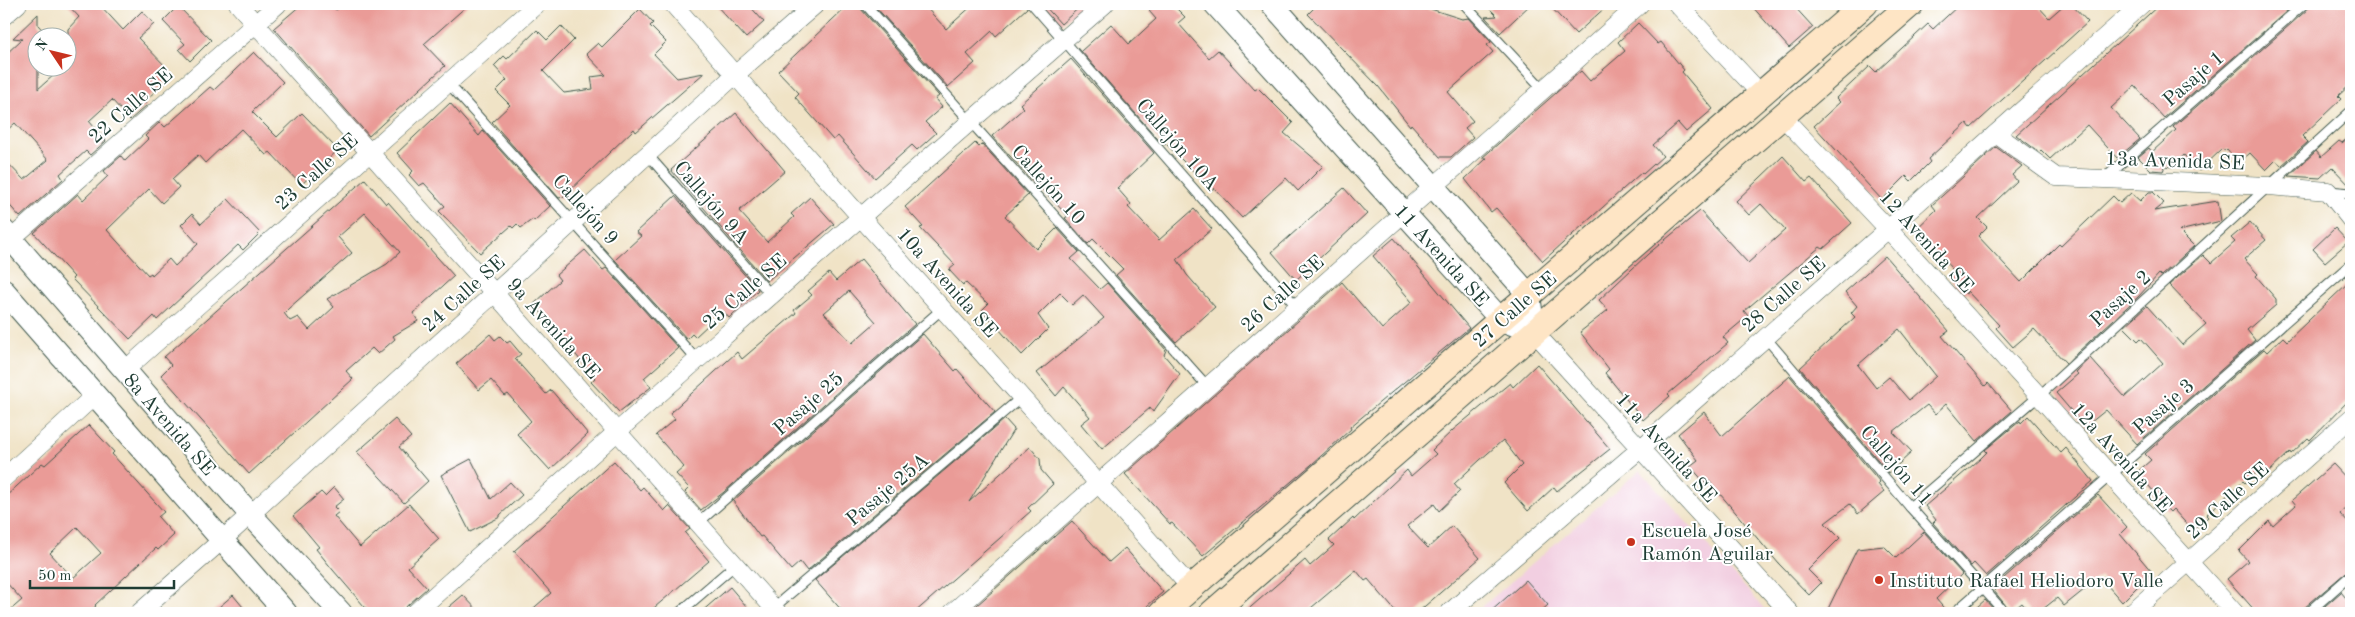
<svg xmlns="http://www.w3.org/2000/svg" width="2355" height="617" viewBox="0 0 2355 617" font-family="'Old Standard TT',serif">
	<rect width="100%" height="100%" fill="#fff"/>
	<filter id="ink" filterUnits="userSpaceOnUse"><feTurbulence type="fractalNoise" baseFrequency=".02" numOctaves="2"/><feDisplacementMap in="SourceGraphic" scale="10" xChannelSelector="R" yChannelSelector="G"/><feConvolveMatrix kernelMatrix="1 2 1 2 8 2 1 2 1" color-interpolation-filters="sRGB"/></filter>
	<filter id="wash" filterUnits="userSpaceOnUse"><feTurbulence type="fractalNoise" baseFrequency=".0096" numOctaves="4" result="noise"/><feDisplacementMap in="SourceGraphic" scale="20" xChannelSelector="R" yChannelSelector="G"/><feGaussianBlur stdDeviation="1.12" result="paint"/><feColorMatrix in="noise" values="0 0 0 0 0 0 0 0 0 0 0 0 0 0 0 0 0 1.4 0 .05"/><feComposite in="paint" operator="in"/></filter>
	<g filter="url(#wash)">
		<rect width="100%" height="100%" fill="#f0e3c6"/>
		<polygon fill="#f2cfe1" points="1640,470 1768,613 1475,613"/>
		<g id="blocks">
			<g fill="#ea9b97" fill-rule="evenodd">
				<polygon points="67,4 99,4 123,30 142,11 154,24 138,38 173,74 144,102 147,105 130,120 112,100 89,121 106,141 90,155 86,151 60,174 63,179 20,217 4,199 4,159 24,180 48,160 15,123 4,133 4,56 22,39 13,38 38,14 38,25 50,38 38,38 38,89 62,68 68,68 68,62 74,56 68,50 68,29 79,17"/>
				<polygon points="302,4 331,4 336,10 344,4 469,4 424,44 445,66 369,136 274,28"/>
				<polygon points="715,4 748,4 764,22 746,38"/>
				<polygon points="849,4 859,4 860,8 939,96 935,99 942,107 925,122 936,133 917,150 912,145 875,178 838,136 833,140 795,97 799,93 778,71"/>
				<polygon points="873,4 923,4 946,29 974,4 1026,4 1027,8 996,36 992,31 967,54 975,63 948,87"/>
				<polygon points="1043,4 1083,4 1061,24"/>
				<polygon points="1157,4 1172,4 1185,17 1178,23 1209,58 1218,50 1255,90 1258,88 1293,123 1284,133 1323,166 1298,191 1286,178 1242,218 1214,188 1212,190 1165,143 1163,145 1081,51 1111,24 1129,44 1156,19 1149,11"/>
				<polygon points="1318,4 1415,4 1462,19 1469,18 1491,42 1487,45 1493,52 1448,92 1473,121 1465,128 1473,137 1451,157 1440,157 1411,124 1410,126 1378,86 1308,14"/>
				<polygon points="1485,4 1531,4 1500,33 1485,17 1497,16"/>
				<polygon points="1548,4 1609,4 1576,34"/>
				<polygon points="1750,4 1792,4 1813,27 1789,48"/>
				<polygon points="1960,4 2036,4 2049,18 2065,4 2071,4 2088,22 1971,128 1967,123 1928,159 1930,162 1911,181 1906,176 1882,200 1814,126 1840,102 1836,98 1870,66 1876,72 1928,24 1933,29"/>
				<polygon points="2160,4 2295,4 2164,118 2135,86 2111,108 2140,139 2117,158 2087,125 2050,159 2041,150 2039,152 2016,135"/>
				<polygon points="2310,4 2351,4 2351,84 2338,96 2341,99 2302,136 2308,142 2281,166 2276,160 2266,170 2250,153 2239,163 2227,149 2225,151 2222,149 2199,171 2184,155 2172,167 2165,166 2163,171 2151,170 2138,157 2149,148 2152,152 2176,130 2173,127 2308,9"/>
				<polygon points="178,6 211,40 190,61 179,49 185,44 163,21"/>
				<polygon points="640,9 653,23 650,26 666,42 654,54 677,78 704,73 636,132 634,129 563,197 559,198 492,122 510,105 496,91 507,80 494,66 504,56 507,59 537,30 547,40 561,26 574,40 543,71 564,93 593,89 591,77 606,75 586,54 598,43 602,47"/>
				<polygon points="1638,23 1658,44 1661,42 1684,70 1682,72 1713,109 1686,132 1678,123 1653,145 1663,156 1643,174 1642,172 1543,261 1496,208 1491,212 1465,179 1487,158 1482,158 1581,71 1590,81 1625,51 1618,42"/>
				<polygon points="254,52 283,82 252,112 277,137 302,113 338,150 301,185 270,152 266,155 241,129 205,163 198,155 172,179 179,187 162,203 149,189 107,230 148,275 151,273 152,275 169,259 175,266 198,244 181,225 192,214 201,224 228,199 260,233 243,250 238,245 157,320 154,316 130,339 72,279 74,277 34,233 78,194 83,200 108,176 104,171 121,156 125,161 148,139 145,136 160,122 165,127 210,87 214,90"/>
				<polygon points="1071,59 1154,153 1117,188 1131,204 1128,207 1159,240 1194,209 1212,229 1177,259 1187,275 1215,307 1176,342 1116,275 1123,269 1093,239 1088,244 1065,218 1068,216 1038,185 1037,186 992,136 1024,108 1020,104"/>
				<polygon points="450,103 479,136 483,131 550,206 534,221 533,219 521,228 517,224 513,228 511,226 480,253 439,211 445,206 424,183 419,186 409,175 413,171 397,153"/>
				<polygon points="736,113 785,171 739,211 767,242 794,217 791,214 810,197 834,224 767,281 671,170"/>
				<polygon points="2351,135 2351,187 2332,167 2320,178 2289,176 2316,151 2321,157 2339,141 2342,143"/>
				<polygon points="975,143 979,147 982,144 1028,195 1005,216 1036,249 1057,228 1079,252 1071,259 1100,289 1107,283 1166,350 1164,355 1180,374 1153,412 1150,408 1102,449 1081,424 1090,417 1064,387 1056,396 1037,373 1104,318 1083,295 1072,305 1060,293 1038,315 1048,329 1022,355 982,310 988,304 965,282 963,285 949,270 955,265 920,228 923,227 905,207"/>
				<polygon points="1996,147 2022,166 2012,175 2017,181 1978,218 1987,227 1978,236 2021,282 2059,244 2061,246 2113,196 2120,203 2131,193 2140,201 2149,192 2153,192 2164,203 2154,211 2218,201 2221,221 2179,231 2194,246 2161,276 2159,274 2138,297 2066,363 2034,329 2013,347 1996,328 1999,325 1967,291 1966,294 1948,277 1954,271 1915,230 1936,210 1932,205"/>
				<polygon points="1783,156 1806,182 1811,178 1852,223 1823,249 1820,247 1744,311 1748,316 1723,337 1728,343 1668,394 1670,396 1643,420 1605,373 1609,369 1580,332 1608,310 1599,300 1648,254 1700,211 1748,263 1785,230 1761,204 1749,215 1736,201"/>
				<path d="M365,179L386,204L388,202L454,276L413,313L418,321L393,336L395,339L378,354L372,348L346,371L353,379L249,474L161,375L171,365L164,357ZM365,213L400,252L387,264L327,299L334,307L309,330L298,317L290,321L284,313L289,308L352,253L338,237Z"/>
				<polygon points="1344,188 1367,214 1296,280 1272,252"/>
				<polygon points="675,196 758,290 729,318 723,311 695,337 692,334 687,339 615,260 641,236 636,232"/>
				<polygon points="2250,222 2266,240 2244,259 2258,274 2256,276 2276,299 2276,305 2247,330 2255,340 2137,444 2106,410 2085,427 2056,393 2078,374 2075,372 2090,358 2125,397 2163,363 2141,338 2138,341 2124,327 2147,306 2182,345 2206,324 2169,285 2203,255 2211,263 2235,242 2231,238"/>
				<polygon points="2335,228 2348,242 2325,262 2313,249"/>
				<polygon points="1394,238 1469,328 1350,427 1351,429 1311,465 1203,556 1172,523 1170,524 1125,474 1342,282 1382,329 1412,302 1373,256"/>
				<polygon points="585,250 603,270 606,268 678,348 644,378 651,387 619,412 591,382 595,378 534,304 560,280 556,275"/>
				<path d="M1885,256L1949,331L1942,336L1985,386L1988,383L2012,411L1977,441L1946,404L1935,414L1927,405L1893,432L1912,452L1889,473L1800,368L1855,317L1851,313L1857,306L1845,292ZM1899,329L1936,376L1909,400L1889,377L1876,388L1858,365Z"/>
				<path d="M861,259L915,324L724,492L701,510L685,492L689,488L676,474L684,467L656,435L675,419L670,413L737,352L742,359L796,313L794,310L812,295L808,291L829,273L836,281ZM849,291L876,322L852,343L824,313Z"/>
				<polygon points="2351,280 2351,398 2310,440 2308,438 2291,454 2290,452 2268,473 2263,467 2245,483 2243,481 2206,515 2208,517 2193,531 2173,509 2170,512 2152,494 2154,492 2137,472 2151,460 2145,454 2264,349 2267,352 2283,337 2287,341"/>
				<polygon points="490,334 495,340 500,336 507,343 510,341 521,354 515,359 546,394 551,390 588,434 550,470 517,434 531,421 508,394 505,396 491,380 479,390 456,364"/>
				<polygon points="923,334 955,371 957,369 995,412 807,571 800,562 791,570 762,536 760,537 733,501"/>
				<polygon points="1537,364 1610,449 1557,491 1554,487 1528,511 1504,483 1522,465 1503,440 1480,460 1454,484 1460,491 1439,511 1434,504 1407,526 1428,548 1452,526 1480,558 1417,613 1397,613 1368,579 1365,581 1356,570 1305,613 1244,613 1305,560 1310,566 1334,545 1329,540 1353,518 1354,520 1407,470 1411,476 1436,454 1432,450 1453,430 1510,383 1513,387"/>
				<polygon points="1790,376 1880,482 1878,484 1884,492 1858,514 1850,504 1825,523 1840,538 1808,570 1821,583 1809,595 1779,564 1709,481 1706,484 1690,466 1698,460 1678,434 1704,412 1722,436"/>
				<polygon points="2028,416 2061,453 2066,448 2093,481 1986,576 1974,563 1971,566 1933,523 1936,520 1925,506 1980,459 1987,452 1985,450 2020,421 2021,423"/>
				<polygon points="395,419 411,437 399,447 428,481 404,503 357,452"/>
				<polygon points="1005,419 1014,429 969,502 1030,447 1040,459 1041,470 1053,484 1028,508 1031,511 914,613 844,613 815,580"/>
				<path d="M89,425L114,452L112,454L164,512L158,517L174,535L158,550L156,548L95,605L96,606L88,613H7L22,600L4,580V498L42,463L45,465ZM77,527L101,553L73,578L50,553Z"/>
				<polygon points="471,459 491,499 510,482 522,495 500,515 500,517 470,532 441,475"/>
				<polygon points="614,461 640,490 643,487 664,511 669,506 690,529 685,533 709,561 648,613 528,613 551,593 514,551"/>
				<polygon points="2333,464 2351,483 2351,502 2340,514 2351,526 2351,568 2304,608 2302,613 2257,613 2227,579 2248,561 2239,551 2269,521 2273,526 2296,505 2292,500"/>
				<polygon points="334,487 344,499 334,507 339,512 334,516 360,547 409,504 439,539 408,567 427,588 399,613 370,613 333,570 316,549 319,547 293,516 321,492 325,496"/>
				<polygon points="2098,495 2127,527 2120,534 2152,572 2122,602 2100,577 2064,606 2057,598 2038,613 2030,613 2022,603 2011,612 1994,591 1997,588 1995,586"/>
				<polygon points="1072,521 1109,562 1125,548 1163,592 1139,613 968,613"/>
				<polygon points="1924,532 1962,574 1936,599 1948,613 1826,613 1857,549 1884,546 1896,558"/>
				<polygon points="1526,580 1548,605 1539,613 1489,613"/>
				<polygon points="730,587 752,613 700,613"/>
				<polygon points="2341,592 2351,604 2351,613 2317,613"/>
				<polygon points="233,595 248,613 212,613"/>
				<polygon points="463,595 480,613 442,613"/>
				<polygon points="1985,600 1997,613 1970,613"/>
			</g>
		</g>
	</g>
	<g filter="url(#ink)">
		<use href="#blocks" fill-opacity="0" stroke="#3e564a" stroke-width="1"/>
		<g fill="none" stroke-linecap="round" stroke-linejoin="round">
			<g stroke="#3e564a" stroke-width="11">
				<g id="service">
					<polyline points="865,4 1208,387"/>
					<polyline points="1032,4 1297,307"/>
					<polyline points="1464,4 1543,89"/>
					<polyline points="448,83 697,360"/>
					<polyline points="647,154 771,295"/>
					<polyline points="2105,178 2304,4"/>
					<polyline points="2329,191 2351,193"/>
					<polyline points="1766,338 1910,507 2005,613"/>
					<polyline points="1910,507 2039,396 2351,111"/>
					<polyline points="698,523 942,309"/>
					<polyline points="773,608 1023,396"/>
					<polyline points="679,613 735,565"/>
					<polyline points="1954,613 2351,264"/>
					<polyline points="2308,613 2351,575"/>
				</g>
			</g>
			<g stroke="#3e564a" stroke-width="19">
				<g id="minor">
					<polyline points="238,4 778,613"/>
					<path d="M673,4C844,201 1019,393 1191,588"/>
					<polyline points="1677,4 1761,94"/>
					<polyline points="4,16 18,4"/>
					<polyline points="1782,116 1889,230 2235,613"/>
					<polyline points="1996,134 2056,177 2269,186 2328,191 2351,220"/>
					<polyline points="11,239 278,4"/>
					<polyline points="1534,332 1790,613"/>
					<polyline points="124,371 537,4"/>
					<polyline points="4,478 94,396"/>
					<polyline points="139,613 221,541 735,75 816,4"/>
					<polyline points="415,613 697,360 1105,4"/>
					<polyline points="952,613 1640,4"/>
					<polyline points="1449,613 1640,449 2142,4"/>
					<polyline points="2131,613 2351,418"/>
				</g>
			</g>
			<g stroke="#3e564a" stroke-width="24">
				<g id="tertiary">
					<polyline points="1215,4 1501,320 1534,332 1529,295 1272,4"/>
					<polyline points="4,231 250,514 341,613"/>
					<polyline points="4,291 286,613"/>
				</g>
			</g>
			<g stroke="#3e564a" stroke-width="27">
				<g id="secondary">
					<polyline points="1162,613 1865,4"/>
					<polyline points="1212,613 1911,4"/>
				</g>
			</g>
			<use href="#service" stroke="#fff" stroke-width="9"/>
			<use href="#minor" stroke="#fff" stroke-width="18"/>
			<use href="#tertiary" stroke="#fff" stroke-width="22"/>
			<use href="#secondary" stroke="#fee5c5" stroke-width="25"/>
		</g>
	</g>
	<g fill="#c8321e" stroke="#fff" stroke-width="2">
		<circle cx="1631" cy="542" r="5"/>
		<circle cx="1879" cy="580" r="5"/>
	</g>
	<g text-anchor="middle" stroke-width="4" stroke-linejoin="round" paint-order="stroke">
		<g font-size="20" fill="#1f3d34" stroke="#fff">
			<text transform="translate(2193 78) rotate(-41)" y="7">Pasaje 1</text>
			<text transform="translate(130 105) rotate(-41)" y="7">22 Calle SE</text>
			<text transform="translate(1178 144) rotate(49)" y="7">Callejón 10A</text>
			<text transform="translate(2175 160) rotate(2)" y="7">13a Avenida SE</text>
			<text transform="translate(316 171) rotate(-42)" y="7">23 Calle SE</text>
			<text transform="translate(1049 184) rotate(48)" y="7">Callejón 10</text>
			<text transform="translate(712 202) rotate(49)" y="7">Callejón 9A</text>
			<text transform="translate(586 209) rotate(48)" y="7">Callejón 9</text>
			<text transform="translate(1927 241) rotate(48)" y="7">12 Avenida SE</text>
			<text transform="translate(1442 255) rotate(48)" y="7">11 Avenida SE</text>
			<text transform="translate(948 282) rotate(48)" y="7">10a Avenida SE</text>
			<text transform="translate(744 291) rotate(-41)" y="7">25 Calle SE</text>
			<text transform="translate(463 293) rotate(-42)" y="7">24 Calle SE</text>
			<text transform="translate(1282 293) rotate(-42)" y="7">26 Calle SE</text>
			<text transform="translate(1783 294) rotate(-41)" y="7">28 Calle SE</text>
			<text transform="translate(2120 298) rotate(-42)" y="7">Pasaje 2</text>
			<text transform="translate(1514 309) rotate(-41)" y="7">27 Calle SE</text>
			<text transform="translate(554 328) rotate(48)" y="7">9a Avenida SE</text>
			<text transform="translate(808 403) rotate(-41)" y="7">Pasaje 25</text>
			<text transform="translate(2163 406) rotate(-41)" y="7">Pasaje 3</text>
			<text transform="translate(170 424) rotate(49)" y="7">8a Avenida SE</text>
			<text transform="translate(1667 447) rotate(48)" y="7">11a Avenida SE</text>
			<text transform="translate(2122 457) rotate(48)" y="7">12a Avenida SE</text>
			<text transform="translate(1897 465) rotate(49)" y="7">Callejón 11</text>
			<text transform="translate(887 489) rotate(-40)" y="7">Pasaje 25A</text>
			<text transform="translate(2227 500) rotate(-42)" y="7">29 Calle SE</text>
		</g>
		<g font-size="20" fill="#1f3d34" stroke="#fff" text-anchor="start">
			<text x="1641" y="537">Escuela José<tspan x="1641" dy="23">Ramón Aguilar</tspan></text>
			<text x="1889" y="587">Instituto Rafael Heliodoro Valle</text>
		</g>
	</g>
	<rect width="2355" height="617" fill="none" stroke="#fff" stroke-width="20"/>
	<g transform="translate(52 52) rotate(305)"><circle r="24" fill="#ffffff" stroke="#a5b1ae"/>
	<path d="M0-4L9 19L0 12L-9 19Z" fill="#c8321e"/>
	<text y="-8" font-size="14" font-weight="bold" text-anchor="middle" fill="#1f3d34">N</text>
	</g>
	<path d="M30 580v8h144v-8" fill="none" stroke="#1f3d34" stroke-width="2.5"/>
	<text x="38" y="580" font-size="15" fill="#1f3d34" stroke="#ffffff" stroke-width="4" paint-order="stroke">50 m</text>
</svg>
